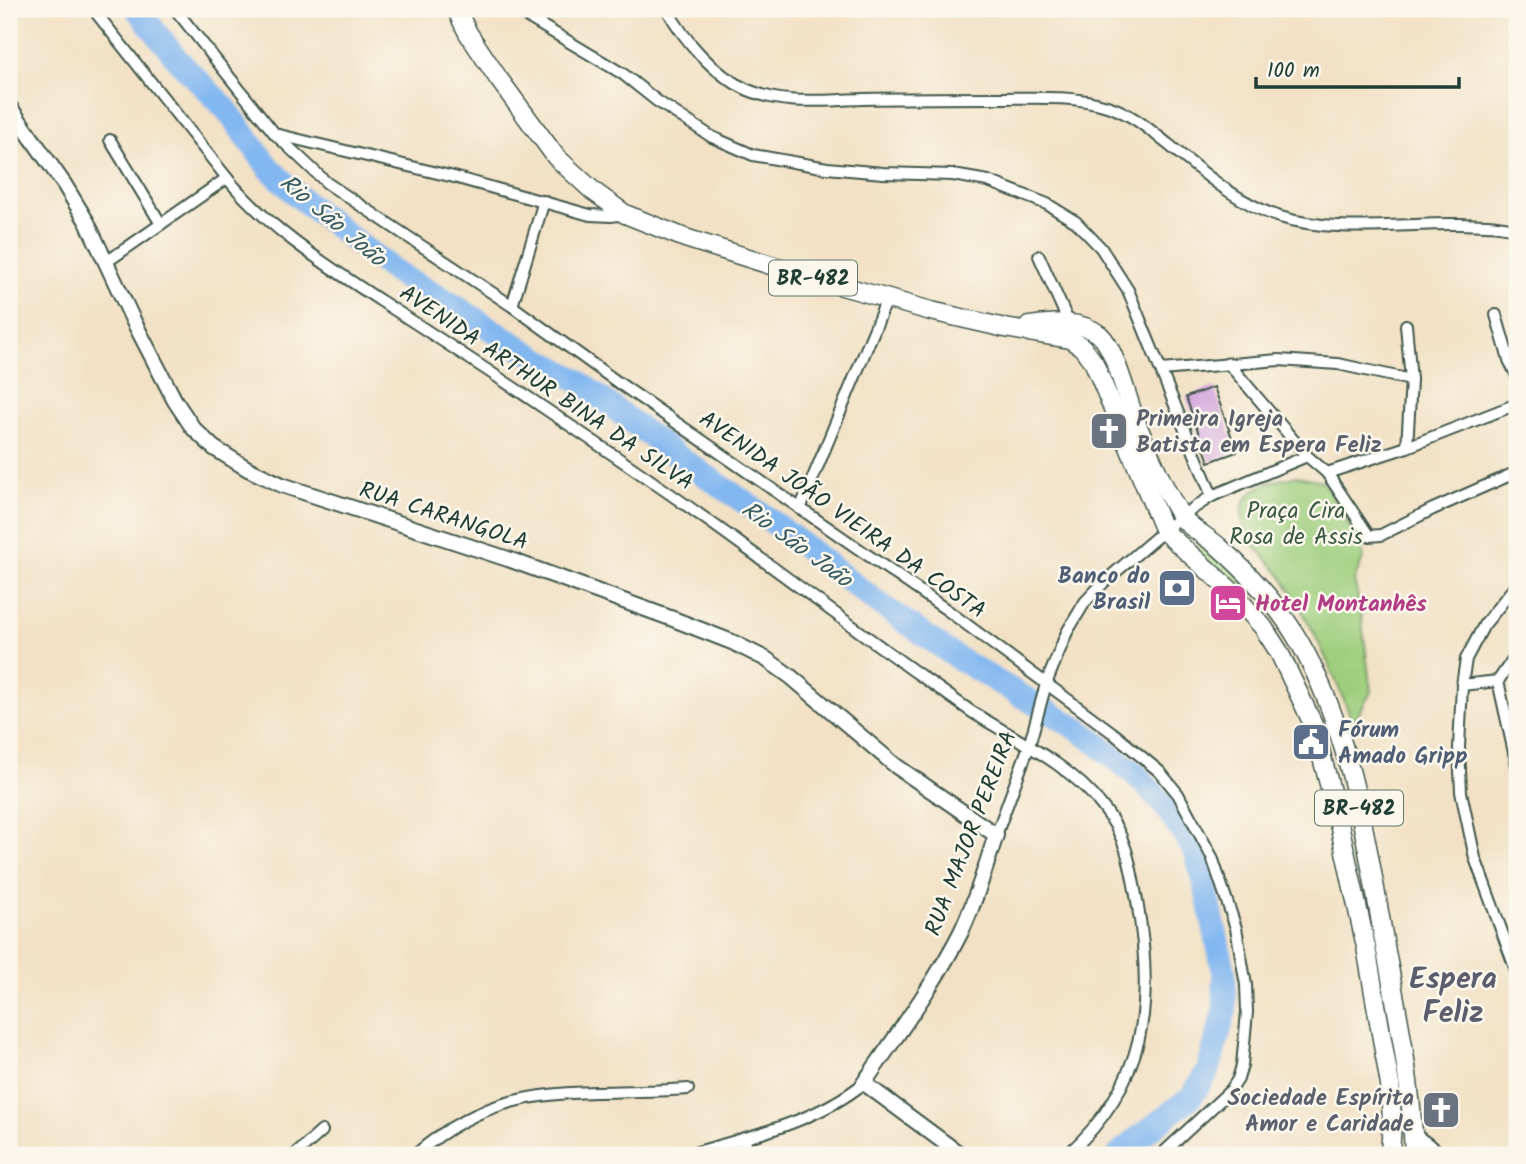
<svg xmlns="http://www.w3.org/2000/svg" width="1526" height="1164" viewBox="0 0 1526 1164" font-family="Kalam,sans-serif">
	<rect width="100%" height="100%" fill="#fbf7ec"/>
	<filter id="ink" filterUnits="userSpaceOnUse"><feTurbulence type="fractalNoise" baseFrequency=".0143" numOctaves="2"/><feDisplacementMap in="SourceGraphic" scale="14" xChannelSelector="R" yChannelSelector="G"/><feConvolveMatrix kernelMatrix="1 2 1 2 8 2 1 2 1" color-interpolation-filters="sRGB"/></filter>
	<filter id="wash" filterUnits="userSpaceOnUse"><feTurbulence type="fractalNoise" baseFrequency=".00686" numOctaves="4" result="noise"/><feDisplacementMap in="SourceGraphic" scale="28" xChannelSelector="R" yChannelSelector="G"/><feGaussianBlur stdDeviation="1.57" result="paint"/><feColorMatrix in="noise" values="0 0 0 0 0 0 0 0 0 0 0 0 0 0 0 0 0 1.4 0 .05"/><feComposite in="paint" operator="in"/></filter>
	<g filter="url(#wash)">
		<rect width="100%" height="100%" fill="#f2e1c4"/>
		<g fill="#9fcf7e" stroke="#5f8659" stroke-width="2">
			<path d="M1298,476L1322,481L1342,512L1364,556L1354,581L1360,606L1371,692L1353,723C1333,672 1312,623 1282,577C1269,558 1242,540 1242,515C1242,485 1276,480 1298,476Z"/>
			<polygon points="1198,543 1203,544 1249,585 1254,603 1201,556 1197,550"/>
		</g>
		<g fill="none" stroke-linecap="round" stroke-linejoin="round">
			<polyline stroke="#82b7f0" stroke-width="24" points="137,9 179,61 226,109 269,168 299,197 356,242 399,275 445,300 535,357 575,379 677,456 769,519 878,603 959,659 1081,731 1134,773 1164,805 1195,851 1204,880 1224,972 1225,1010 1208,1071 1191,1097 1127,1147 1119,1155"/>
		</g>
		<g id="blocks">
			<polygon fill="#ce9ada" points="1214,387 1237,452 1209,462 1186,397"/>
		</g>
	</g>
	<g filter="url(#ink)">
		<use href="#blocks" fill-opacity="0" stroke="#3f564a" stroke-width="2"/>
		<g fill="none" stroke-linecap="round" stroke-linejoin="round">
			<g stroke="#3f564a" stroke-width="14">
				<g id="minor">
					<path d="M93,9L227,178C269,229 326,265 381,301C437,337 492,373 547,410C614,455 681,500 746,548C806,591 864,636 924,678C940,689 956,701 972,712C1015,739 1071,765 1102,806C1127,837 1130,863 1137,901C1155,1003 1147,1083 1067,1155"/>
					<polyline points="175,9 275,134 327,183 512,306 616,381 947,610 1113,733 1160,772 1178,794 1212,857 1236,928 1246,985 1247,1012 1242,1065 1238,1079 1231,1090 1161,1155"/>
					<polyline points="514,9 623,74 657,101 712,137 753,155 827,168 883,173 953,175 988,181 1047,204 1076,222 1101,248 1128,290 1212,496"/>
					<path d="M667,9C684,40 715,76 748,90C785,106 824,100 863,99C908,98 952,98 996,98C1032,98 1072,95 1107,106C1131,113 1150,130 1169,145C1202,172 1239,204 1280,217C1335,234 1403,223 1460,224C1480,225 1498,224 1517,230"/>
					<polyline points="275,134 454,177 590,215 611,216 625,214"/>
					<polyline points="110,140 161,224"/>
					<polyline points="1039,256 1069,323"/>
					<polyline points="105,263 227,178"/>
					<polyline points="512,306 544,201"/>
					<polyline points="1496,315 1509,360 1517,376"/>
					<polyline points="1406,325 1411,380 1407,447"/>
					<polyline points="1228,363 1307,456 1327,473 1369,536 1381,535 1433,509 1517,472"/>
					<polyline points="1161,370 1279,360 1338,364 1411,380"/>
					<polyline points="1327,473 1407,447 1517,404"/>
					<polyline points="800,509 887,299"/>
					<polyline points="1517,584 1484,625 1466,659 1462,685 1459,747 1461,792 1475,858 1517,973"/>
					<polyline points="1517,653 1498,681 1517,766"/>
					<polyline points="1462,685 1498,681"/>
					<polyline points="996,835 1029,746 1046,684 1067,632 1085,602 1104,582 1180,517 1212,496 1307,456"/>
					<polyline points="1413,1133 1444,1155"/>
					<polyline points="744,1138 749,1155"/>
					<polyline points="295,1155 322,1131"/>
					<path d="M415,1155C505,1076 580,1097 688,1089"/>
					<path d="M687,1155C747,1137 815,1123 864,1083"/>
				</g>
			</g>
			<g stroke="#3f564a" stroke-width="18">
				<path id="tertiary" d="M9,106L64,184L87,222L133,320L175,401L193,428L214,448L248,469L282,485L508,559L673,619L732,642L766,659L790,676L896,766L996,835C985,868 976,901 961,932C934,985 898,1033 864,1083L961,1155"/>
			</g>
			<g stroke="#3f564a" stroke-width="21">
				<g id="trunk">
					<polyline points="456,9 468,33 498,78 556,157 593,191 625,214 685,238 796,273 931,311 1005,328 1070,339 1082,347 1094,363 1164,531 1229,589 1263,627 1279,652 1313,724 1336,810 1366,947 1390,1085 1392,1122 1390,1155"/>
					<path d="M1029,326C1052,323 1080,319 1100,335C1115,348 1128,402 1136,422C1149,453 1162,485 1179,513C1187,527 1207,536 1219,547C1251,575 1279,606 1300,643C1352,735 1367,844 1385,946C1398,1015 1412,1085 1414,1155"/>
				</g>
			</g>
			<use href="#minor" stroke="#fff" stroke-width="10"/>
			<use href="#tertiary" stroke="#fff" stroke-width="14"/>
			<use href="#trunk" stroke="#fff" stroke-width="18"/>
		</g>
	</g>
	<defs>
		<g id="church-square" transform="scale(2.0125)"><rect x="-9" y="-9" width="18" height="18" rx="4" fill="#6b7280" stroke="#fbf7ec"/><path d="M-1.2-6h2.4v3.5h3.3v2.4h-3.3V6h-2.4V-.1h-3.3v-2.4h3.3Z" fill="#fff"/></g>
		<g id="bank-square" transform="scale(2.0125)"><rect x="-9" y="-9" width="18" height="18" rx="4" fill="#5c6f8a" stroke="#fbf7ec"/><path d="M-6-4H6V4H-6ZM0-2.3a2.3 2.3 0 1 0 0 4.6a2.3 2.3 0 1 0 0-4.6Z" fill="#fff"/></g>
		<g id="hotel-square" transform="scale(2.0125)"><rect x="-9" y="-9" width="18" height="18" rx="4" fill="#d1479c" stroke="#fbf7ec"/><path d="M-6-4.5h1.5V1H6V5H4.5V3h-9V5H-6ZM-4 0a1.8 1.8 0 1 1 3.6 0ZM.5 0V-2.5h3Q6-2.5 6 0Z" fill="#fff"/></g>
		<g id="civic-square" transform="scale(2.0125)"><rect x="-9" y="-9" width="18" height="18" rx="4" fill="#5c6f8a" stroke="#fbf7ec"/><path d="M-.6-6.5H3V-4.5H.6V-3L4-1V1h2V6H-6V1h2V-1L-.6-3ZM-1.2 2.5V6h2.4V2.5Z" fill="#fff"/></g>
	</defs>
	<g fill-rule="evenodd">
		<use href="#church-square" x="1109" y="431"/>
		<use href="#bank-square" x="1177" y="588"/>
		<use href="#hotel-square" x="1228" y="603"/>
		<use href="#civic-square" x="1311" y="742"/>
		<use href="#church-square" x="1441" y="1110"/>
	</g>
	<g text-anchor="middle" stroke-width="5" stroke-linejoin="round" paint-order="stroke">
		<g fill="#fbf7ec" stroke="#61756b" stroke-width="2">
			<rect x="769" y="260.5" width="88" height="35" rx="5"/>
			<rect x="1315" y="790.5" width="88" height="35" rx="5"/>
		</g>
		<g font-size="21" font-weight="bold" fill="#1f3d34">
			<text x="813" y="285">BR-482</text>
			<text x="1359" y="815">BR-482</text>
		</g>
		<g font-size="23" fill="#1f3d34" stroke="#fbf7ec">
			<text transform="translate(547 387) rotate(34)" y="8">AVENIDA ARTHUR BINA DA SILVA</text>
			<text transform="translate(843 514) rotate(35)" y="8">AVENIDA JOÃO VIEIRA DA COSTA</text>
			<text transform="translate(444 515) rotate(18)" y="8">RUA CARANGOLA</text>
			<text transform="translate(970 833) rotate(-69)" y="8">RUA MAJOR PEREIRA</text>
		</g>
		<g font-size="23" font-weight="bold" fill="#5b616d" stroke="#fbf7ec" text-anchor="start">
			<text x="1136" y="426">Primeira Igreja<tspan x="1136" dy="26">Batista em Espera Feliz</tspan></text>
			<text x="1414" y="1105" text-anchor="end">Sociedade Espírita<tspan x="1414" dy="26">Amor e Caridade</tspan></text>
		</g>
		<g font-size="23" fill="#395a43" stroke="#fbf7ec">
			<text x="1296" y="518">Praça Cira<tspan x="1296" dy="26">Rosa de Assis</tspan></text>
		</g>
		<g font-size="23" font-weight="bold" fill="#4e5e75" stroke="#fbf7ec" text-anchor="end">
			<text x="1150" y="583">Banco do<tspan x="1150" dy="26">Brasil</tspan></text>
			<text x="1338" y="737" text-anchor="start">Fórum<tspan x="1338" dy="26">Amado Gripp</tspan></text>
		</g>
		<g font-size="23" font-weight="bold" fill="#b23c85" stroke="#fbf7ec" text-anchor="start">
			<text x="1255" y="611">Hotel Montanhês</text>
		</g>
		<g font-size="24" font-style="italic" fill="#385c63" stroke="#fbf7ec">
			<text transform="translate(333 220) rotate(40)" y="8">Rio São João</text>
			<text transform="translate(797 544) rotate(36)" y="8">Rio São João</text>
		</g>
		<g font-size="30" font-weight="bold" fill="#5c5e6e" stroke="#fbf7ec">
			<text x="1453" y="988">Espera<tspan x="1453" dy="34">Feliz</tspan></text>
		</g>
	</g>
	<rect width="1526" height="1164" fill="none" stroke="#fbf7ec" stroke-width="35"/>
	<path d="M1256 77v10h203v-10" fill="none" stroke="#1f3d34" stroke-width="3.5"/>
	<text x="1267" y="77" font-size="21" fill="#1f3d34" stroke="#fbf7ec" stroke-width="5" paint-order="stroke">100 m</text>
</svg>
